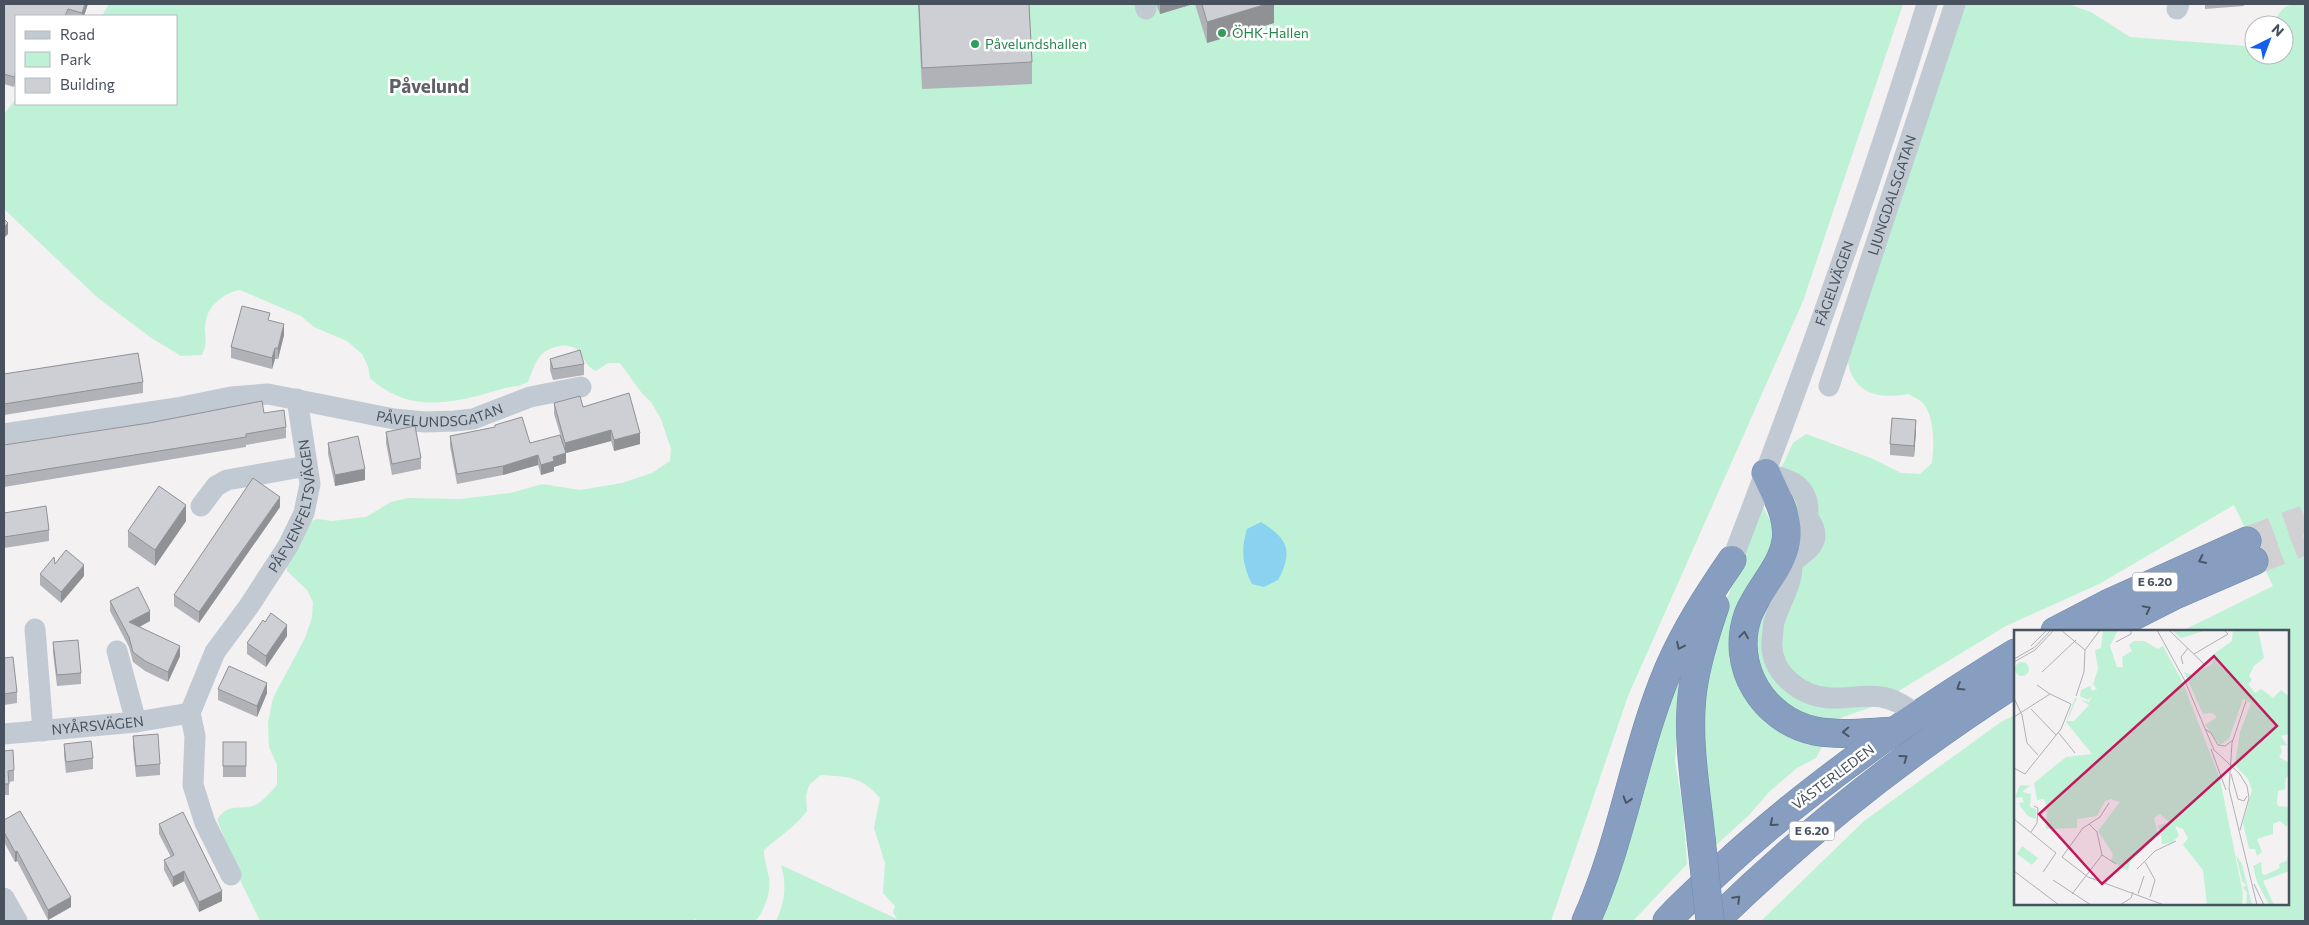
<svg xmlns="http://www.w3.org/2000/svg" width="2309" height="925" viewBox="0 0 2309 925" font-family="Commissioner,sans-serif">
	<rect width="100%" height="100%" fill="#f3f1f1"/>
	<g fill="#bef1d6">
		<path d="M109,4H1903L1803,301L1628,696L1551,921H776C785,902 787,885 781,865L897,919L893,912L895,906L883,893L885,863L874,828L880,798C861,776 849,777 821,775L809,785L806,796L807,811C795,827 778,837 764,850C764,860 767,868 769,877C771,892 765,911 755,921H698L696,919L692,921H260L241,882L217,819C229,804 234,809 249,807C260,805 270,793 277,785V765L269,747L268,723L273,698L305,638L312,617L313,602L307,590L287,571V561L309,522L317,519L332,521L366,517L391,502L408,498L460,499L511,493L542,484L580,490L622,483L652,473L670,461L671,449L661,419L651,402L641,392L620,363H608L596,371C584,366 584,354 575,348C571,346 564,345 560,346C537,350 536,363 528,382L518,386C507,387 498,390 488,393C445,405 406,411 370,378L368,366L362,354L347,341L314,327L301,316L240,290C225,292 209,305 206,320C202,334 210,339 202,355L181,356L150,337L98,298L4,209V114L16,99V104H176V16H102Z"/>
		<path d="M1961,4H2068L2091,12L2130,37L2246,46L2254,42V55H2284V25H2272C2283,7 2283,4 2305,4V921H1761L1864,821L2001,722L2015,715V904H2288V631H2182L2273,586L2234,505L2099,584L2006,626L1872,707L1837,719H1805L1786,708L1756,672L1758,619L1772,593L1778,475L1793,443L1806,434L1871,458L1901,473L1920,474L1932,463C1934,446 1935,417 1923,403C1919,399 1913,397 1909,394C1886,398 1861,397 1851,373C1841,352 1862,314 1869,293C1904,198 1932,100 1961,4Z"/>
		<path d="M1763,507L1773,526L1774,544L1731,631V662L1739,688L1754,709L1825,741L1816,758L1797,768L1769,792L1749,815L1712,849C1708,808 1701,766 1700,724C1698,658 1739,569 1763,507Z"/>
		<polygon points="1683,666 1675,760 1683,810 1687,864 1633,921 1597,921 1652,752"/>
	</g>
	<path fill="#8ad2ef" d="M1261,522C1287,538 1294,550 1278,580L1264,587L1252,584C1242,565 1241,549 1247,529Z"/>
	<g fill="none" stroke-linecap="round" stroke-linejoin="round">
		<g stroke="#d1d1d4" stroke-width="28" stroke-dasharray="28 14" stroke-linecap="butt">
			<polyline points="2247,541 2305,519"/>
			<polyline points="2254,561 2305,541"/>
		</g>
		<g stroke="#7289ad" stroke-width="29">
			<g id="highway">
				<path d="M1766,473C1775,494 1790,517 1786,541C1782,568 1758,589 1748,615C1730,666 1763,720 1815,731C1841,736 1869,732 1895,731"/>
				<polyline points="2055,631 2107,604 2247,541"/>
				<polyline points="2104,631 2173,596 2254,561"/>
				<path d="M1701,838C1696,789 1686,737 1693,688C1697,660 1706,632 1715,606"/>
				<path d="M1586,921C1623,840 1634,750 1669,668C1686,629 1708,595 1732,560"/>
				<path d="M1667,921C1684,902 1705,884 1724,866C1813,784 1912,716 2015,653"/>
				<path d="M1715,921C1807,831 1906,753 2015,683"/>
			</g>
		</g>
		<g stroke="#c1cad3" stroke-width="21">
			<polyline points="1145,4 1146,9"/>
			<polyline points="2177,9 2179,4"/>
			<path id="s1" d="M1829,386L1955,4"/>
			<path id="s2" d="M4,434L177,408L231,397L268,394L394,419L425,422L455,421L473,419L530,397L581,387"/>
			<path d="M1766,473C1775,476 1787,479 1795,484C1811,496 1812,519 1799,533C1796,536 1790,539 1786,542C1801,575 1784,591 1774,622C1773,627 1773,634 1772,640C1769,673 1801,697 1831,698C1847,699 1865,694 1881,697C1895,699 1906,707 1918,715"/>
			<polyline points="201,506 216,486 227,480 307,466"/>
			<path id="s3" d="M1732,560C1803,376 1869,192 1927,4"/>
			<path d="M1792,562C1810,549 1824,540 1808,518"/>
			<polyline points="35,629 43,731"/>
			<polyline points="117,651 136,722"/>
			<path id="s4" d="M4,734L136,722L190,713"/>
			<path id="s5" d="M231,875L205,823L193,785L195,736L190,713L215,652L249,606L288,546L304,513L310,484L297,399"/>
			<polyline points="4,898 17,921"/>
		</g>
		<use href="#highway" stroke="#879ec1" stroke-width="28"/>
		<g stroke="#7289ad" stroke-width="29" stroke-linecap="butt">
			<polyline id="highway-bridge" points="1701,838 1710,921"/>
		</g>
		<use href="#highway-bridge" stroke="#879ec1" stroke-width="28"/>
	</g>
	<g fill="#b0b2b7">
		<polygon points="4,4 88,4 84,16 16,16 14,87 4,84"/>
		<polygon points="918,4 1029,4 1032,62 1032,84 922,89"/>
		<polygon points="1156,4 1193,4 1160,14"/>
		<polygon points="1195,4 1274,4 1274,23 1207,43"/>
		<polygon points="2205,4 2244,4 2244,6 2205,9"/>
		<polygon points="270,320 284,335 278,359 275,359 272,369 231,358 231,347"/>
		<polygon points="550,359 584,364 584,375 553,380 550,370"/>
		<polygon points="4,374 143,382 143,393 4,415"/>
		<polygon points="554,403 583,407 640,444 614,451 611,441 566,453 566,463 554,467 554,471 541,475 538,465 503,475 457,484 450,446 450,436 495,428 495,425 530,443 561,437 554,414"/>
		<polygon points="264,413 286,427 286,438 246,445 246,447 4,487 4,445"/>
		<polygon points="1916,431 1914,457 1890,455 1890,444"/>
		<polygon points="386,432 421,458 421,469 392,475 386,443"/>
		<polygon points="328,443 365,480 335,486 328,454"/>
		<polygon points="280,507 199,623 174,606 174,595"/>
		<polygon points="4,513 49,530 49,541 4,548"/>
		<polygon points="186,521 155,566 128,547 128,531"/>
		<polygon points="40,574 84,576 61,603 40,585"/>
		<polygon points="110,601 150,621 140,627 180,656 168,682 145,671 133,662 129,647 110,611"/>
		<polygon points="287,636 266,667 247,654 247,643"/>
		<polygon points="53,642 81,673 81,684 57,686 53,653"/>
		<polygon points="4,658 17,692 17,703 4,705"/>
		<polygon points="218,689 267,693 257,717 218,700"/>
		<polygon points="133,736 160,764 160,775 136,777 133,747"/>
		<rect x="223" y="742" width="23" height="35"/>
		<polygon points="64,744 93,758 93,769 66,773 64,755"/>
		<polygon points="4,751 14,770 14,781 9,782 9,795 4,795"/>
		<polygon points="4,820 71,907 48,920 17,861 15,862 4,842"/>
		<polygon points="159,824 222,901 199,912 184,881 173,887 164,870 164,860 171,857 159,834"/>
	</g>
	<g fill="#909195">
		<polygon points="85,4 88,4 84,16 82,16 82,13"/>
		<polygon points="1160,4 1193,4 1160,14"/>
		<polygon points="1267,4 1274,4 1274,23 1207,43 1207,22"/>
		<polygon points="16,70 16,80 14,87 14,77"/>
		<polygon points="8,223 8,234 4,238 4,227"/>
		<polygon points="284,324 284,335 278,359 278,348"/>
		<polygon points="275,348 275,359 272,369 272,358"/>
		<polygon points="1916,420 1916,431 1914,457 1914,446"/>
		<polygon points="611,430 611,441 566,453 566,463 554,467 554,471 541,475 541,465 553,457 565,453 565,443"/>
		<polygon points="640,433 640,444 614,451 614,440"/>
		<polygon points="538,455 538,465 503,475 503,466"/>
		<polygon points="365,469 365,480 335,486 335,475"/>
		<polygon points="280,497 280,507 199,623 199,612"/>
		<polygon points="186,505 186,521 155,566 155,550"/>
		<polygon points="84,565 84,576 61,603 61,592"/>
		<polygon points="150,611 150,621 129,632 129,622"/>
		<polygon points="287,625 287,636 266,667 266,656"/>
		<polygon points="180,646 180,656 168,682 168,672"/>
		<polygon points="267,683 267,693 257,717 257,706"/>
		<polygon points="17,851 17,861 15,862 15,852"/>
		<polygon points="184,871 184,881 173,887 173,877"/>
		<polygon points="222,891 222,901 199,912 199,902"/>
		<polygon points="71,897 71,907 48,920 48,910"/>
	</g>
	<g fill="#cdcfd5" stroke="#909195">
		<polygon points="4,4 85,4 82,13 68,9 65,16 16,16 16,70 14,77 4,74"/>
		<polygon points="919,4 1029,4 1032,62 922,68"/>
		<polygon points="1202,4 1267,4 1207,22"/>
		<polygon points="4,219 8,223 4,227"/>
		<polygon points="242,306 270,313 268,320 284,324 278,348 275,348 272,358 231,347"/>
		<polygon points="580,350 584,364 553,369 550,359"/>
		<polygon points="138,353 143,382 4,404 4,374"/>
		<polygon points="629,393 640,433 614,440 611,430 565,443 554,403 580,396 583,407"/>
		<polygon points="262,401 264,413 284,410 286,427 246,434 246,437 4,476 4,445 149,423"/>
		<polygon points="522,417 530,443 560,435 566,453 553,457 554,461 541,465 538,455 503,466 457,474 450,436 495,427 495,425"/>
		<polygon points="1892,418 1916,420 1914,446 1890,444"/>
		<polygon points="415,426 421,458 392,464 386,432"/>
		<polygon points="358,436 365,469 335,475 328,443"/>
		<polygon points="253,478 280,497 199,612 174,595"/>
		<polygon points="159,486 186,505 155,550 128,531"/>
		<polygon points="46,506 49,530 4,537 4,513"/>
		<polygon points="66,550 84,565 61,592 40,574 54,557 55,564"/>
		<polygon points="138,587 150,611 129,622 180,646 168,672 145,661 133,652 129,637 110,601"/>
		<polygon points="271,613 287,625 266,656 247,643 263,620 265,622"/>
		<polygon points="78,640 81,673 57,675 53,642"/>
		<polygon points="13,657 17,692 4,694 4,658"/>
		<polygon points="229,666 267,683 257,706 218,689"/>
		<polygon points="158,734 160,764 136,766 133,736"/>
		<polygon points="91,741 93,758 66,762 64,744"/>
		<rect x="223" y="742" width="23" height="24"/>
		<polygon points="13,750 14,770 8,771 9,784 4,784 4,751"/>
		<polygon points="20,811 71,897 48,910 17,851 15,852 4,832 4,820"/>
		<polygon points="183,812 222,891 199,902 184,871 173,877 164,860 174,855 159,824"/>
	</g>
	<defs><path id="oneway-chevron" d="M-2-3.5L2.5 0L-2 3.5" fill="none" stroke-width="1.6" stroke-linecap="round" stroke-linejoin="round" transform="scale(1.25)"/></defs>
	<g stroke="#4b5664">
		<use href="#oneway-chevron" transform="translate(2202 560) rotate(155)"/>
		<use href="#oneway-chevron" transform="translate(2147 609) rotate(-26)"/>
		<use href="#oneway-chevron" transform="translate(1744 635) rotate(-82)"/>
		<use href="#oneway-chevron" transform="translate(1680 646) rotate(115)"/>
		<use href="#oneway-chevron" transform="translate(1960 687) rotate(148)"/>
		<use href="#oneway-chevron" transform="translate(1846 732) rotate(178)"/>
		<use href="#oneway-chevron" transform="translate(1904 758) rotate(-36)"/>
		<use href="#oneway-chevron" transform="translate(1627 800) rotate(107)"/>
		<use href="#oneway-chevron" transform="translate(1773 823) rotate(140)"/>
		<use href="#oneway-chevron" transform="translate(1737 899) rotate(-45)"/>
	</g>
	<g fill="#2e9e5b" stroke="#fff" stroke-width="2">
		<circle cx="1222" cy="33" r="5"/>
		<circle cx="975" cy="44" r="5"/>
	</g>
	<g text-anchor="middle" stroke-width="5" stroke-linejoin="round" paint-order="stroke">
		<g fill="#fff" stroke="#7f868f" stroke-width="1">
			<rect x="2132.5" y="572.5" width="45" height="19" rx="4"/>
			<rect x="1789.5" y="821.5" width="45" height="19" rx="4"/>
		</g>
		<g font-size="12" font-weight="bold" fill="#48525f">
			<text x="2155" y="586">E 6.20</text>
			<text x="1812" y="835">E 6.20</text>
		</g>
		<g font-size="14" fill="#27864d" stroke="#fff" text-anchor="start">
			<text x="1232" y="38">ÖHK-Hallen</text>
			<text x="985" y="49">Påvelundshallen</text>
		</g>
		<g font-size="14" fill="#48525f" stroke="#fff">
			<text dy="5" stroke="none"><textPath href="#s1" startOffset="201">LJUNGDALSGATAN</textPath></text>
			<text dy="5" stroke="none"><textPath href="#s3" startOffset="295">FÅGELVÄGEN</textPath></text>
			<text dy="5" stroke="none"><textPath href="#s2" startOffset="442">PÅVELUNDSGATAN</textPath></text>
			<text dy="5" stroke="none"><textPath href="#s5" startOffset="406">PÅFVENFELTSVÄGEN</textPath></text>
			<text dy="5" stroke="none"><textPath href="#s4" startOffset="94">NYÅRSVÄGEN</textPath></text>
			<text transform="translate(1833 777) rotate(-37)" y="5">VÄSTERLEDEN</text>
		</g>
		<g font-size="19" font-weight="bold" fill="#5d6066" stroke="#fff">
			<text x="429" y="93">Påvelund</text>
		</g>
	</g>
	<g transform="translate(2014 630)">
		<rect width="275" height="275" fill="#f3f1f1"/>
		<path d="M89,0H104L96,16L103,37H109L108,27L118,21L115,15L120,11H130L144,19L149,16L169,53L206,149L229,264L228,275H193L189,240L169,215L174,208L169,199L161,196L165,206L157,213L148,214L147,201L143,196L155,192L146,184L140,188L144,205L116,232L114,241L97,231L99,224L84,201L106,172L97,169L91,171L83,186L63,189V198L32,199L33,177L30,169L23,170L20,153L52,127L78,124L52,92L61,68H63L53,91H60L75,75L67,70L75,72L78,67L74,70L66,66L67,60L76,56L78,61L83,59L79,54L84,39L81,20L87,18ZM193,0L167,8L159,1V0ZM219,0H244L250,28L240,36L235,46L238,50L234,54L241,63L247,59L259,68L267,60L275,66V104L267,106L273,115L266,116L268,122L265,127L275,133V146L272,147L271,159L264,161L263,173L264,176L275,177V192L273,197L266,191L259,194V204L243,209L248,222L243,226L241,219H235L229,193L238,160L234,149L221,135L226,102L237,73L229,69L215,109L206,115L191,95L203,87L198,83L189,84L170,42L179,45L198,34L201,23L218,11ZM1 39a7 7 0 1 1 14 0a7 7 0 1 1-14 0ZM6,155L16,156L8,162L17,164L16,177L22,179V189L14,186L6,176L5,173L10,172L8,167L1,168ZM8,216L24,228L18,235L3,224ZM275,224V241L249,251L260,275H255L243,252L239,236L247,232L248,244L251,245L266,238L265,234L272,231ZM222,225L228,234L238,275H232L233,263L229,258L232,255L228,251Z" fill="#bef1d6"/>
		<path fill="none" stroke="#afb1b7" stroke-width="1" d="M47,0L71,20M143,0L171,51L195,108M155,0L191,35M102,12L117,4V0M17,16L33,0M180,24L214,4L210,0M0,29L21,17L37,0M0,32L21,20L40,0M169,34L167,27L174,18M28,42L62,10M23,55L36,64M62,66L70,42L71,20L86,0M0,68L8,85L13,113M232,71L218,113L215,159L243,275M17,79L42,105M0,87L36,64L57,74L47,99L11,144L0,138M191,99L197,103L204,115L211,116L219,110M44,102L61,123M195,108L200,120L225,143L233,156L235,168L226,200M13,113L24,125M197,119L212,160M217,144L224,169L230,171L233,166M95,173L86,187L69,198L48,227L74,247L150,275M0,189L42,223L29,242M75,194L83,202L88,225L102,234M17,202L23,193L24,178L20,176M131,232L141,250L136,267M123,239L141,221L162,211M0,241L45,275M39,250L77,275M240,254L250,275M58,264L88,225M124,264L130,246M106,275L117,268L119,262"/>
		<path fill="#c2185b" fill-opacity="0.15" stroke="#c2185b" stroke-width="2.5" d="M200,26L263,96L88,254L25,184Z"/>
		<rect width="275" height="275" fill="none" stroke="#48525f" stroke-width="2.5"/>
	</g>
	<rect width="2309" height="925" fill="none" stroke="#48525f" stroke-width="10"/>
	<rect x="15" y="15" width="162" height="90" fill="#ffffff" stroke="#b6babf"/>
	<rect x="25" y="31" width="25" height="8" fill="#c1cad3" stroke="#b6babf"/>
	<text x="60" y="40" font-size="15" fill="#48525f">Road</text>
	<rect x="25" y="52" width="25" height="15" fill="#bef1d6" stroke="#b6babf"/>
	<text x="60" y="65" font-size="15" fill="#48525f">Park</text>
	<rect x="25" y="78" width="25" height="15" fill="#cdcfd5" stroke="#b6babf"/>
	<text x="60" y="90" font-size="15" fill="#48525f">Building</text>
	<g transform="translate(2269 40) rotate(42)"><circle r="24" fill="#ffffff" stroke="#b6babf"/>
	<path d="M0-4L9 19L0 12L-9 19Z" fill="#1360eb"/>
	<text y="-8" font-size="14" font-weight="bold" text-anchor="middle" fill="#48525f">N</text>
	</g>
</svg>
